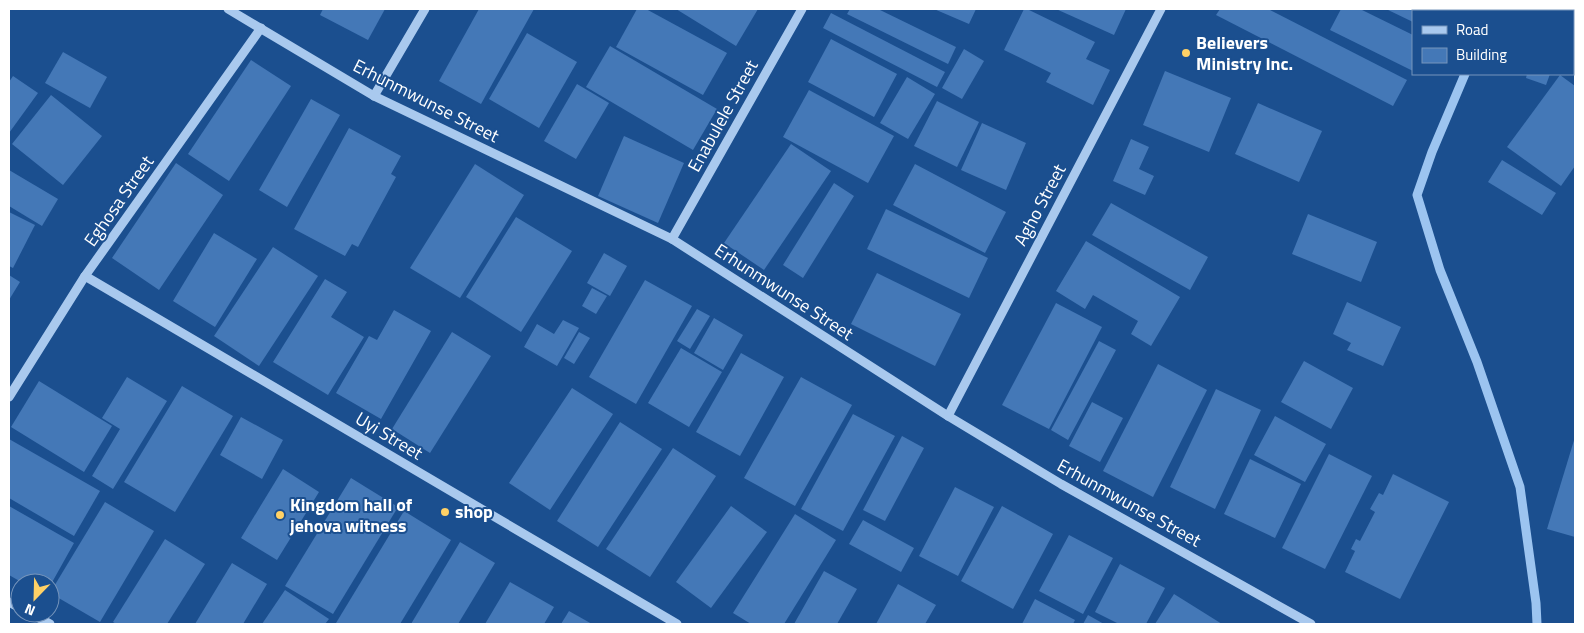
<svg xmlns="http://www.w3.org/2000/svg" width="1584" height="633" viewBox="0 0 1584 633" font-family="'Titillium Web',sans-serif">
	<rect width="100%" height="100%" fill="#1b4f8f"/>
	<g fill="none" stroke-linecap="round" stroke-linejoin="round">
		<g stroke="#9cc4f0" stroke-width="9">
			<polyline points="1509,11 1511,9"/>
			<polyline points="1465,74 1432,152 1417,195 1440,270 1477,362 1520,487 1536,603 1537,624"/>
		</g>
	</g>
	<g fill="#4478b7">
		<polygon points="323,9 385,9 368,40 320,15"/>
		<polygon points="479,9 534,9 481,104 439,81"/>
		<polygon points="637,9 646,9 727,53 703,95 616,47"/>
		<polygon points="676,9 758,9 736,46"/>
		<polygon points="850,9 878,9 956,47 948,64 847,14"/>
		<polygon points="934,9 976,9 969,24"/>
		<polygon points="1024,9 1027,9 1095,42 1086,59 1110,70 1093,105 1046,82 1051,73 1004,50"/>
		<polygon points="1056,9 1126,9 1114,35"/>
		<polygon points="1220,9 1268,9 1407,80 1393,106 1216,15"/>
		<polygon points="1341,9 1360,9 1413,35 1413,71 1330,30"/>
		<polygon points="1386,9 1422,9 1421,11 1413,11 1413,22"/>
		<polygon points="831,13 945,72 937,87 823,28"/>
		<polygon points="527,33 577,62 539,128 489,99"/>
		<polygon points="831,39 897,74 874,117 808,82"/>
		<polygon points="610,46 717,109 693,150 586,87"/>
		<polygon points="964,49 984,61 962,99 942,88"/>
		<polygon points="63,52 107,77 90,108 45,83"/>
		<polygon points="251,60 291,86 229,181 188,154"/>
		<polygon points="1165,71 1231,98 1209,152 1143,125"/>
		<polygon points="1527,74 1550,74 1546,85 1526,78"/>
		<polygon points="1560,75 1575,86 1575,166 1561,186 1507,147"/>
		<polygon points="13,76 38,93 9,133 9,82"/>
		<polygon points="907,77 935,94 908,139 880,123"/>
		<polygon points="577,84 609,103 576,159 544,141"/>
		<polygon points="809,90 894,136 868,183 783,137"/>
		<polygon points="51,95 102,136 63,185 12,144"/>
		<polygon points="311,99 340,115 287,207 259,190"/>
		<polygon points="937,101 979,122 957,167 914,146"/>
		<polygon points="1258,103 1322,131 1299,182 1235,154"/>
		<polygon points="982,123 1026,143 1006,190 961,170"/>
		<polygon points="349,128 401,156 391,174 396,177 358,247 352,244 345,256 294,229"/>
		<polygon points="624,136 684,163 658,223 598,196"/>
		<polygon points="1131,139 1149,147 1139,169 1154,176 1145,195 1113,181"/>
		<polygon points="791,144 831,171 764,270 724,243"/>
		<polygon points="1502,160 1556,193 1542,215 1488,182"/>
		<polygon points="176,163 223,195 159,290 112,258"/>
		<polygon points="475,164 524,195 460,298 410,268"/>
		<polygon points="915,164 1006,212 985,253 893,205"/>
		<polygon points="9,170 58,199 42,226 9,206"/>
		<polygon points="834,183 854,196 803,278 783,265"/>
		<polygon points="1111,203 1208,257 1190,290 1092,235"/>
		<polygon points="886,209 988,258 969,298 867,249"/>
		<polygon points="9,212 35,225 13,268 9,266"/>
		<polygon points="1308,214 1377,242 1361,282 1292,254"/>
		<polygon points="516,217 572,251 521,332 466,297"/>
		<polygon points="214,233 257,259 215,327 173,301"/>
		<polygon points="1086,241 1180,297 1151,346 1131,334 1138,321 1093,295 1085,309 1056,291"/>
		<polygon points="273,247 318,276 259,366 214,336"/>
		<polygon points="604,253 627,266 610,296 587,283"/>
		<polygon points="877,273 961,314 935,366 851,324"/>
		<polygon points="9,275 20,282 9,300"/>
		<polygon points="325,279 347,292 331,317 364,337 328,395 273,362"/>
		<polygon points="645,280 692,306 636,404 589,377"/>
		<polygon points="592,288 607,296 596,314 582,306"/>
		<polygon points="1347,302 1401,327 1383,366 1347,350 1351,343 1333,334"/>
		<polygon points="1056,303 1102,327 1049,429 1002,405"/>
		<polygon points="697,309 710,316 690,349 677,341"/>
		<polygon points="394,310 431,331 381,419 336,393 369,336 377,340"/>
		<polygon points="714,318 743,335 723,370 694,353"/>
		<polygon points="563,320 579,328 557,366 524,347 537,324 554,334"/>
		<polygon points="452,332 491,356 430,453 392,429"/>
		<polygon points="579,332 590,338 574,364 564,358"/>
		<polygon points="1099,341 1116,350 1068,440 1051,430"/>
		<polygon points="681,348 722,372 689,427 648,403"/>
		<polygon points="741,353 784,377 740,456 696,432"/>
		<polygon points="1304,361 1353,388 1331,429 1281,402"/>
		<polygon points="1158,364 1207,390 1153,497 1103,471"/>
		<polygon points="127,377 167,401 113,489 92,476 120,429 102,418"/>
		<polygon points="801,377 852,405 795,506 744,478"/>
		<polygon points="39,381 112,426 84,472 11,427"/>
		<polygon points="182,386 233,416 175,512 124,482"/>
		<polygon points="572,388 613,414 550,510 509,483"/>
		<polygon points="1216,389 1261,410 1215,509 1170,487"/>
		<polygon points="1092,402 1123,418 1100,462 1069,446"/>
		<polygon points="853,414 895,436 843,531 801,509"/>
		<polygon points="1275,416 1326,444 1305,482 1254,455"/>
		<polygon points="241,417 283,440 262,479 220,455"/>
		<polygon points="620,422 662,449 598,547 557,521"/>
		<polygon points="902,436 924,448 885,521 863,510"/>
		<polygon points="1575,437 1575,537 1547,529"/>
		<polygon points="9,439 100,491 74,536 9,498"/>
		<polygon points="673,448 716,476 650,577 606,549"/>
		<polygon points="1329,454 1372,476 1325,569 1282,548"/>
		<polygon points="1250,459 1301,484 1275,538 1224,514"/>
		<polygon points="283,469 319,492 277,560 241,538"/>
		<polygon points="1393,474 1449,502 1400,599 1345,572 1355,551 1351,549 1356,539 1360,541 1375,512 1370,509 1379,493 1383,495"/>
		<polygon points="351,478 398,507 333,614 285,586"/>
		<polygon points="955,487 994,507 958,576 919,556"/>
		<polygon points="105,502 154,531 100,622 50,593"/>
		<polygon points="9,506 74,543 50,586 50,583 23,583 9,575"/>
		<polygon points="731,506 767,532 711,608 676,582"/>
		<polygon points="1002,506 1053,534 1013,609 961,581"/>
		<polygon points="404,511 451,540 400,624 339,624 336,623"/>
		<polygon points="795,514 836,540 784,624 751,624 733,613"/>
		<polygon points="863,520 914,548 901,572 849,544"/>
		<polygon points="1069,535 1113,558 1083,614 1039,591"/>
		<polygon points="165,539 205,564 167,624 116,624 113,622"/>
		<polygon points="460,542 495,563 458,624 411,624"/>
		<polygon points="232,563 267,584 243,624 195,624"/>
		<polygon points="1120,564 1165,588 1146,624 1119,624 1095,612"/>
		<polygon points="824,571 857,589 837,624 794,624"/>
		<polygon points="510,582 554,607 544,624 485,624"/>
		<polygon points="898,584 936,605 925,624 876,624"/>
		<polygon points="285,590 329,619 325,624 262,624"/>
		<polygon points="1174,594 1222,624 1155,624"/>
		<polygon points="1035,599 1075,620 1073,624 1022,624"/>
		<polygon points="569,611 592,624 561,624"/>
		<polygon points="1088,615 1104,624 1083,624"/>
	</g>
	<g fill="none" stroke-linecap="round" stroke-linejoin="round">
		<g stroke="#a9c9ee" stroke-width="9">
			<polyline points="228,9 374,96 672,239 948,416 1061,484 1311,624"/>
			<polyline points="374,96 425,9"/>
			<polyline points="672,239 802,9"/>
			<polyline points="85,276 677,624"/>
			<polyline points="9,397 85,276 261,28"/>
			<polyline points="948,416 1161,9"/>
			<polyline points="9,602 20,608"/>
			<polyline points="30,613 50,624"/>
		</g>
	</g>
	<g fill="#ffd166" stroke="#1b4f8f" stroke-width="2">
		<circle cx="1186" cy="53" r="5"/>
		<circle cx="445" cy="512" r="5"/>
		<circle cx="280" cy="515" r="5"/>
	</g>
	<g text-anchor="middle" stroke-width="4" stroke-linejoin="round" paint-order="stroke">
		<g font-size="18" font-weight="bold" fill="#fff" stroke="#1b4f8f" text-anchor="start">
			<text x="1196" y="49">Believers<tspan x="1196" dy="21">Ministry Inc.</tspan></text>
			<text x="290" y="511">Kingdom hall of<tspan x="290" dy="21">jehova witness</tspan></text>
			<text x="455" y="518">shop</text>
		</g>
		<g font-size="18" fill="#fff" stroke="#1b4f8f">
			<text transform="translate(426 101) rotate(27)" y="6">Erhunmwunse Street</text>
			<text transform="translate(723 116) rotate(-61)" y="6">Enabulele Street</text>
			<text transform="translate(119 201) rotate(-55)" y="6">Eghosa Street</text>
			<text transform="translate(1040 205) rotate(-62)" y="6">Agho Street</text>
			<text transform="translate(784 292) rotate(33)" y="6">Erhunmwunse Street</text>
			<text transform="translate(389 436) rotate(31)" y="6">Uyi Street</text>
			<text transform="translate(1129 503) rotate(29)" y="6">Erhunmwunse Street</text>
		</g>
	</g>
	<rect width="1584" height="633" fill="none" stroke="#ffffff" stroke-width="20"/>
	<rect x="1412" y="10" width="162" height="65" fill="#1b4f8f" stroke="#7695bc"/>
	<rect x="1422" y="26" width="25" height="8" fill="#a9c9ee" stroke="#7695bc"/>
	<text x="1456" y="35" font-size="15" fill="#ffffff">Road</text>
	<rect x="1422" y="48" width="25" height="15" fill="#4478b7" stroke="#7695bc"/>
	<text x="1456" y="60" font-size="15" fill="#ffffff">Building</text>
	<g transform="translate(35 598) rotate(203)"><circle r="24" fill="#1b4f8f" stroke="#7695bc"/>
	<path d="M0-4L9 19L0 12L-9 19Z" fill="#ffd166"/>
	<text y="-8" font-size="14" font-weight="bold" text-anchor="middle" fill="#ffffff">N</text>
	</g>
</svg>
